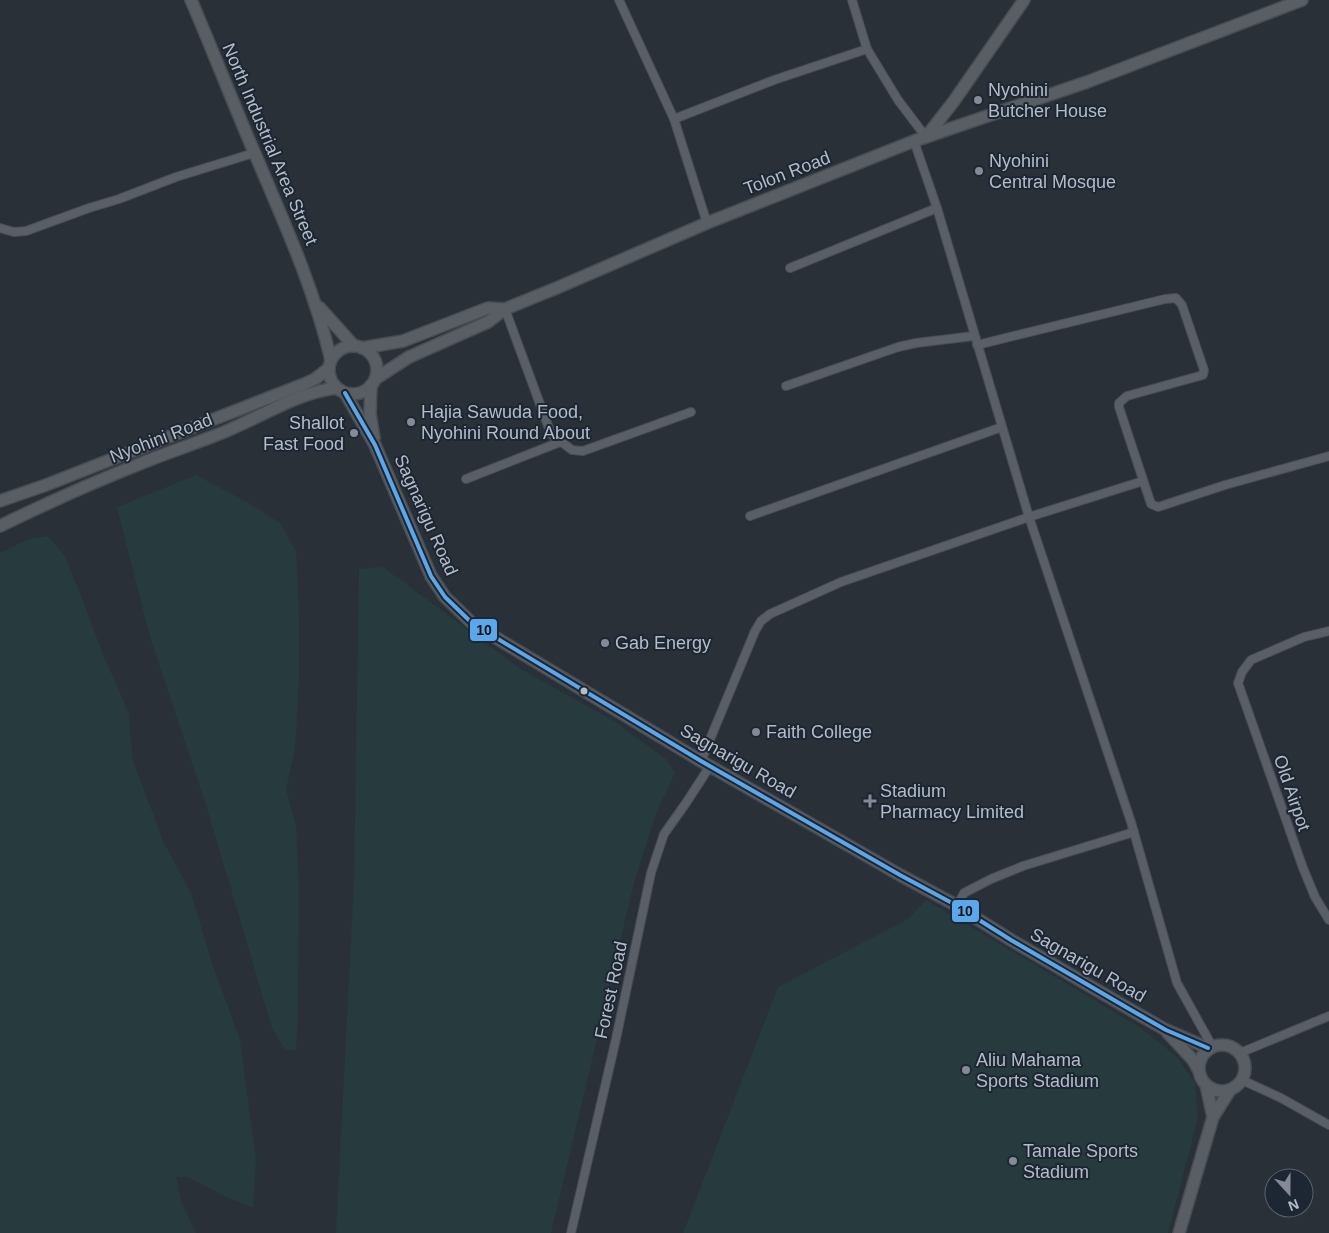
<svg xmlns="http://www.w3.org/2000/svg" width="1329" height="1233" viewBox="0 0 1329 1233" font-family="Helvetica,sans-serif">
	<rect width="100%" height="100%" fill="#2a3038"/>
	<g fill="#273a3e">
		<polygon points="196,475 247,502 280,523 296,551 299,611 299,681 295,749 286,789 296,826 299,887 298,1016 296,1050 285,1050 272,1028 207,808 150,637 117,507"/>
		<polygon points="48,536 64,555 80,593 102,652 129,714 132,758 164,843 191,893 212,963 240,1040 256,1160 253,1208 228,1198 188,1177 176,1177 181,1201 196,1233 0,1233 0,553 29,539"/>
		<polygon points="383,567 519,668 614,721 666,759 675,773 656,813 634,883 551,1233 336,1233 354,881 359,569"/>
		<polygon points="926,900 1141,1028 1177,1057 1195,1083 1198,1118 1168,1233 683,1233 778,987 908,919"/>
	</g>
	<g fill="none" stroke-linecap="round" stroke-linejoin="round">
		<g stroke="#484c53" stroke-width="10">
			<g id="street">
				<polyline points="619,0 674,119 707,223"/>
				<polyline points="852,0 867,49 898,100 926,137"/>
				<polyline points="674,119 774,80 867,49"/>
				<polyline points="914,141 937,208 1029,517 1131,822 1177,983 1212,1046"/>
				<polyline points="0,228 14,232 26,231 89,208 119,199 176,177 254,153"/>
				<polyline points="790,268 937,208"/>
				<polyline points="505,309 551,434 572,450 583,451 691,412"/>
				<polyline points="977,345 1165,299 1176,298 1182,305 1204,370 1203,375 1127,396 1119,403 1119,407 1151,504 1158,507 1225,485 1329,456"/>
				<polyline points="786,386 898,347 916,343 974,336"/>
				<polyline points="466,479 560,442"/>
				<polyline points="750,516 1002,427"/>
				<polyline points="1329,631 1304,637 1251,660 1242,672 1238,683 1303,868 1315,897 1329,920"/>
				<polyline points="701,761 755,631 761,621 770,614 841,582 1029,517 1143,481"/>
				<polyline points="957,906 964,893 991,879 1023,866 1134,832"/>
				<polyline points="1240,1053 1329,1016"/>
				<polyline points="1242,1080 1281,1098 1329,1125"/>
				<polyline points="571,1233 616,1039 651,873 664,834 686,803 710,766"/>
			</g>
		</g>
		<g stroke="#484c53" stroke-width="14">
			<g id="secondary">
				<path d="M191,0C213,51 233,103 255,154C284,222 314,288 331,360"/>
				<polyline points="926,137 954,101 1024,0"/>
				<polyline points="319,307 354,346"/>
				<circle cx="353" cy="370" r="24"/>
				<polyline points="362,348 403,341 488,308 505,309"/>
				<polyline points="375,379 409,357 488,322 505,309 559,287 707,223 914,141 1087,82 1302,0"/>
				<polyline points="371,385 370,413 374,438"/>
				<polyline points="345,393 375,445 431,576 445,597 473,624 701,761 900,875 952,903 1011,940 1131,1010 1166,1030 1208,1048"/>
				<polyline points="0,501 46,485 304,384 315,379 329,368"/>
				<path d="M0,526C47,503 94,482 142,463C169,452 197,443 224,432C261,417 296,393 336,388"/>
				<polyline points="1167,1032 1193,1060 1198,1069"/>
				<circle cx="1222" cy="1068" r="23"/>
				<polyline points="1206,1085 1213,1117"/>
				<polyline points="1179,1233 1213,1117 1230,1090"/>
			</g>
		</g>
		<use href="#street" stroke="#5a5e66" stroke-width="8"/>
		<use href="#secondary" stroke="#595d64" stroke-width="11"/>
		<g stroke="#1d2633" stroke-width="8">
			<polyline id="bus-1" points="345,393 375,445 431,576 445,597 473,624 701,761 900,875 952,903 1011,940 1131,1010 1166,1030 1208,1048"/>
		</g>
		<use href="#bus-1" stroke="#5aa8eb" stroke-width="4"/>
	</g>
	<g fill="#848b96" stroke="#1d2633" stroke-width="2">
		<circle cx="978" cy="100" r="5"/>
		<circle cx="979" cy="171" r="5"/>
		<circle cx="411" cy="422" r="5"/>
		<circle cx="354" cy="433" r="5"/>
		<circle cx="605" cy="643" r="5"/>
		<circle cx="756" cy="732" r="5"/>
		<path d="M867.5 793.5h5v5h5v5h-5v5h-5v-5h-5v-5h5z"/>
		<circle cx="966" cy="1070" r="5"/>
		<circle cx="1013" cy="1161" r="5"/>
	</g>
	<circle fill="#b4bcc9" stroke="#1d2633" stroke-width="2" cx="584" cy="691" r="4.5"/>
	<g text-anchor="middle" stroke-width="4" stroke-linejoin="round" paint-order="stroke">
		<g font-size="18" fill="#b4bcc9" stroke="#1d2633" text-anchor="start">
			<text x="988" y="96">Nyohini<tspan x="988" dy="21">Butcher House</tspan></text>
			<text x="989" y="167">Nyohini<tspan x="989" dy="21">Central Mosque</tspan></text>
			<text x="421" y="418">Hajia Sawuda Food,<tspan x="421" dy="21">Nyohini Round About</tspan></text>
			<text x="344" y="429" text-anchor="end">Shallot<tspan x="344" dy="21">Fast Food</tspan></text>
			<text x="615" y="649">Gab Energy</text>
			<text x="766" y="738">Faith College</text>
			<text x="880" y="797">Stadium<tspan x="880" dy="21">Pharmacy Limited</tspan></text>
			<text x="976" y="1066">Aliu Mahama<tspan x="976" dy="21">Sports Stadium</tspan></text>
			<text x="1023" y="1157">Tamale Sports<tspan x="1023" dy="21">Stadium</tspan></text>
		</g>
		<g font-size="18" fill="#b4bcc9" stroke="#1d2633">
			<text transform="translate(270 144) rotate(67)" y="6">North Industrial Area Street</text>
			<text transform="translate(787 173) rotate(-21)" y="6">Tolon Road</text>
			<text transform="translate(161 438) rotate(-21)" y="6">Nyohini Road</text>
			<text transform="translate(426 515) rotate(66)" y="6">Sagnarigu Road</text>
			<text transform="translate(738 761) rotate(30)" y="6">Sagnarigu Road</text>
			<text transform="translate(1292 793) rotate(71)" y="6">Old Airpot</text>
			<text transform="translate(1088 965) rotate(30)" y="6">Sagnarigu Road</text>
			<text transform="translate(611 990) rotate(-78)" y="6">Forest Road</text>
		</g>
	</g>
	<g stroke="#1d2633" stroke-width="2">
		<rect x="469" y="618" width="29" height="24" rx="5" fill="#5aa8eb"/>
		<rect x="951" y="899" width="29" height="24" rx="5" fill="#5aa8eb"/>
	</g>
	<g font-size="14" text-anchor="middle" font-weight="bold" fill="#111">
		<text x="484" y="635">10</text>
		<text x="965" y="916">10</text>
	</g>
	<g transform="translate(1289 1193) rotate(159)"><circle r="24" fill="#1d2633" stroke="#59626f"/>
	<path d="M0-4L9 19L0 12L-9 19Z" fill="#848b96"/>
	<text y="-8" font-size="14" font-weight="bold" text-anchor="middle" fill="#b4bcc9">N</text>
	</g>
</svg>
